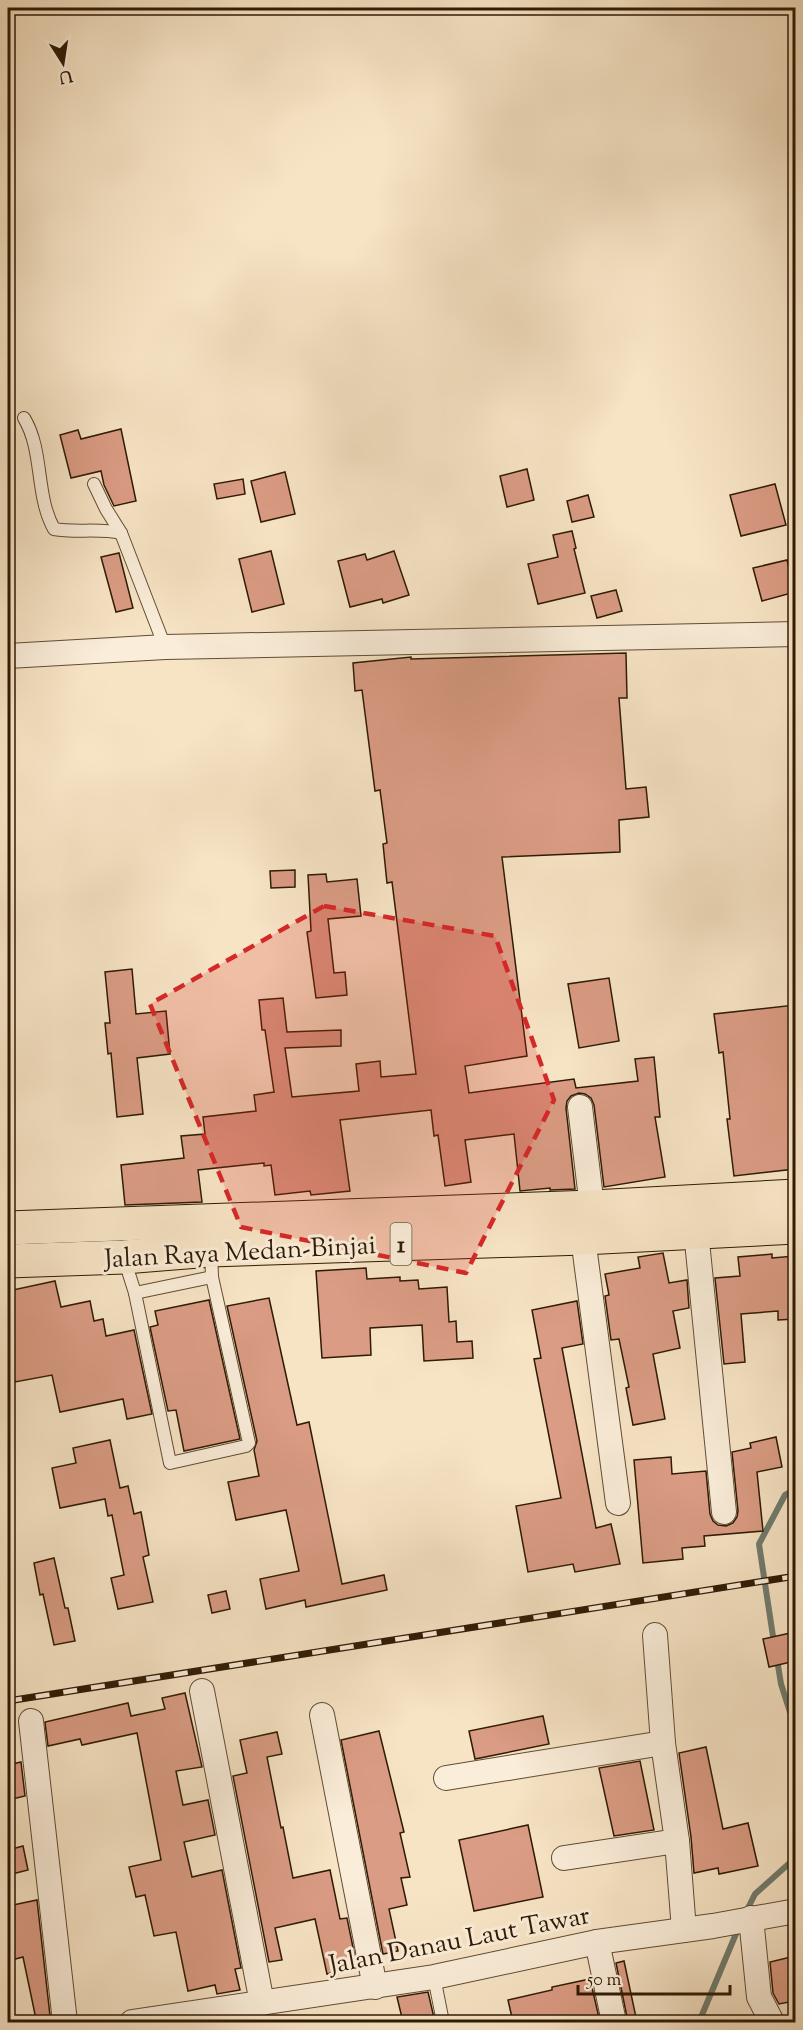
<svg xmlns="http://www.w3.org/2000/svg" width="803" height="2030" viewBox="0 0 803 2030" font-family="'Sorts Mill Goudy',serif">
	<rect width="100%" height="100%" fill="#f7e4c5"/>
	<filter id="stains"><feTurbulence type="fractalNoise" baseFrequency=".00333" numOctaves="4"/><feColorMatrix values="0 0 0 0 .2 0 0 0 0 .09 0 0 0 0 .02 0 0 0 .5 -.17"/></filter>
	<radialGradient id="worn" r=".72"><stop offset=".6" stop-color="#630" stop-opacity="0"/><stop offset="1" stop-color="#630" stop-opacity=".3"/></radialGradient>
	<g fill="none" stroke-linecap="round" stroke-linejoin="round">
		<g stroke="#717c6f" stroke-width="6">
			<polyline points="774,1643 759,1544 785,1495 796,1489"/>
			<polyline points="777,1659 781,1684 790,1712 796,1714"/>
			<polyline points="746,1912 755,1894 793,1860 796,1835"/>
			<polyline points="699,2022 738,1929"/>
		</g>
	</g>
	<g fill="#da9c84" stroke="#2f1a04" stroke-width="1.5">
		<polygon points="121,429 136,501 114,506 104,485 101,471 71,478 60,435 78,430 81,439"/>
		<polygon points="527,469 534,500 507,507 500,476"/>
		<polygon points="285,472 295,514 261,522 251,481"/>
		<polygon points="243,479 245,494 217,499 214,484"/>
		<polygon points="775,484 786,525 741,536 730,495"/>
		<polygon points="588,495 594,517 572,522 567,501"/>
		<polygon points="572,531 576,548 574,549 585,593 538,604 528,564 558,557 553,535"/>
		<polygon points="271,551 284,604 252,612 239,559"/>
		<polygon points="394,551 409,595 383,603 382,599 350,607 338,561 365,554 367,560"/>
		<polygon points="119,553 133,608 116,612 101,557"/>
		<polygon points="787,560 795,592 762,601 753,568"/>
		<polygon points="616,590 622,611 597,618 591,596"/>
		<polygon points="626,653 627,698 619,698 626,789 646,787 649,817 619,820 620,852 502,857 527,1056 465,1066 469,1093 574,1079 576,1088 638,1081 635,1059 654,1057 660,1117 655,1117 665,1177 604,1187 594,1105 591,1098 585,1094 579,1093 571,1096 567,1101 566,1108 575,1189 550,1190 550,1188 520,1191 514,1134 465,1140 471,1182 445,1186 438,1135 434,1136 431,1110 340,1120 350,1191 311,1195 310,1191 275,1195 271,1165 264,1166 264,1163 198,1170 202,1202 125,1205 121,1165 184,1158 181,1136 205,1134 203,1117 256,1111 254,1095 274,1092 265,1030 262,1030 259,1000 283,998 287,1032 341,1030 341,1046 285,1048 292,1097 359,1091 356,1064 380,1061 381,1077 416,1074 392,882 387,883 383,844 387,843 380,790 375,791 362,690 355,691 353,663 411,657 411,659"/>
		<polygon points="295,870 295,887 271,888 270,871"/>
		<polygon points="326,874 327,882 357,879 361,916 328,919 334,973 345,972 347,995 316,998 307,932 311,931 308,875"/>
		<polygon points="132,969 136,1014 166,1011 170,1054 137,1058 143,1114 117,1117 111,1053 108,1054 105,1023 110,1023 105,972"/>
		<polygon points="609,978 619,1041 579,1048 568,984"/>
		<polygon points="795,1005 795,1169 734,1176 727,1119 730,1119 723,1052 719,1053 714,1014"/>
		<polygon points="663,1253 669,1283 687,1280 689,1308 673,1311 680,1348 653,1354 665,1419 633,1425 626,1388 629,1387 619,1339 611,1340 605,1296 609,1295 605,1274 640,1268 638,1257"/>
		<polygon points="772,1254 772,1258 795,1256 795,1319 778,1320 778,1311 741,1314 745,1362 724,1364 715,1278 740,1276 738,1257"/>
		<polygon points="366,1268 367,1279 400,1277 400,1281 418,1280 419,1289 447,1287 449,1322 456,1321 457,1342 472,1341 473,1358 424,1361 422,1325 370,1328 371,1355 322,1358 316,1271"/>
		<polygon points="55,1281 61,1307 90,1301 94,1321 103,1319 106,1336 134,1330 152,1414 127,1419 123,1399 60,1412 52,1375 15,1382 14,1378 8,1379 8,1291"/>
		<polygon points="269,1298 297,1425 309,1422 342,1584 384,1575 387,1590 306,1607 305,1600 266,1609 260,1579 299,1571 286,1510 236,1520 228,1482 259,1476 254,1450 257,1441 227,1306"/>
		<polygon points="209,1300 240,1439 184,1451 176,1410 168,1411 150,1327 158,1325 155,1311"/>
		<polygon points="577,1301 583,1344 562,1348 596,1528 611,1524 620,1564 575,1572 573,1564 528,1572 516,1506 561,1498 534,1359 541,1358 532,1310"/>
		<polygon points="776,1437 782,1467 757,1472 763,1531 704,1536 705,1546 682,1548 683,1559 643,1563 634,1460 671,1457 672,1474 706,1471 710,1514 713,1521 718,1525 726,1526 733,1523 737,1517 738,1511 732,1452 751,1448 750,1443"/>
		<polygon points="110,1440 120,1488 128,1486 134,1514 141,1512 149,1555 143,1557 153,1602 118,1609 111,1578 124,1575 112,1515 108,1516 105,1499 60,1508 52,1468 76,1463 73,1448"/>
		<polygon points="54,1558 65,1608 68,1608 75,1641 54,1645 43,1594 40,1595 34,1563"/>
		<polygon points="226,1591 230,1609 212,1613 208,1595"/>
		<polygon points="795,1632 795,1651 789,1652 791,1662 769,1667 763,1639"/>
		<polygon points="185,1693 202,1767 176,1771 183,1805 208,1800 215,1835 184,1842 192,1877 222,1870 241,1968 235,1969 240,1990 217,1994 215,1985 188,1991 176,1932 154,1936 145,1895 136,1897 129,1867 161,1860 137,1733 82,1745 80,1739 48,1746 45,1722 128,1703 131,1716 165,1709 162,1698"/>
		<polygon points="543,1716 549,1744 475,1759 469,1731"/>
		<polygon points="379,1731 404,1832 400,1833 410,1877 401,1878 407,1905 389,1909 398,1951 383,1954 341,1740"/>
		<polygon points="277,1732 282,1754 267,1757 281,1828 283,1827 293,1878 330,1870 340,1919 347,1918 357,1967 327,1974 315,1919 275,1928 282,1960 269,1962 233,1776 247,1773 240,1740"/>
		<polygon points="706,1747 723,1829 748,1823 758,1866 719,1874 718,1868 694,1873 691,1837 679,1753"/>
		<polygon points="640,1761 654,1830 614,1836 599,1768"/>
		<polygon points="21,1762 25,1796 8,1800 8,1765"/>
		<polygon points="528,1825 543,1897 474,1911 459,1840"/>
		<polygon points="23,1846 28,1870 8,1875 8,1850"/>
		<polygon points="37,1900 50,2016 36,2019 23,1957 8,1961 8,1932 12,1931 8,1906"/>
		<polygon points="795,1956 795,2001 779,2004 773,1993 770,1962"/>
		<polygon points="624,1961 637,2022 628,2022 616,1963"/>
		<polygon points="590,1979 600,2022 513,2022 508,2000 552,1990 552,1987"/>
		<polygon points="428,1992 435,2022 403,2022 397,1997"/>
	</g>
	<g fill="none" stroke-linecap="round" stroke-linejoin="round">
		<g stroke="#614c34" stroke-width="14">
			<g id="lane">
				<path d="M24,418C44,451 35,495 54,529C76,533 99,528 121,533"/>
				<polyline points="94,484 106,509 121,533 165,647"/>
				<polyline points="124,1258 135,1293 170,1463 246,1446 249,1443 212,1277 211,1250"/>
				<polyline points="135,1293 212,1277"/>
				<polyline points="434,1977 443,2022"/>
			</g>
		</g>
		<g stroke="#614c34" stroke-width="26">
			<g id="street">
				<polyline points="8,656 165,647 796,634"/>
				<polyline points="580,1107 592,1207 583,1238 618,1503"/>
				<polyline points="696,1231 724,1512"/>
				<polyline points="655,1635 663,1743 677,1841 684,1930"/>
				<polyline points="202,1691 262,2003"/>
				<polyline points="322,1715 375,1987"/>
				<polyline points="31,1721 65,2022"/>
				<polyline points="446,1778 663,1743"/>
				<polyline points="564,1858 677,1841"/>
				<polyline points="751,1918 759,1997 772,2022"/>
				<polyline points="597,1942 614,2022"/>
				<polyline points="132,2022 434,1977 597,1942 713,1926 796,1911"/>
			</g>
		</g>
		<g stroke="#2f1a04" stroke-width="35">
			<g id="primary">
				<polyline points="8,1228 592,1207 796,1196"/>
				<polyline points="8,1261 124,1257 211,1250 583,1238 796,1227"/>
			</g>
		</g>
		<use href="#lane" stroke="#faedd9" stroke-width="12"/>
		<use href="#street" stroke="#faedd9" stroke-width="24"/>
		<use href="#primary" stroke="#f7e4c5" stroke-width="33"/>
		<g stroke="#2f1a04" stroke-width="7">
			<polyline id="rail" points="8,1701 796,1576"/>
		</g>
		<use href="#rail" stroke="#faedd9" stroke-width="4.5" stroke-dasharray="14" stroke-linecap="butt"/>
	</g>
	<path fill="#d62828" fill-opacity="0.2" stroke="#d62828" stroke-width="4.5" stroke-dasharray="12 8" stroke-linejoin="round" d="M324,906L495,936L554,1100L466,1273L241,1227L150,1004Z"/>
	<g text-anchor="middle" stroke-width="6" stroke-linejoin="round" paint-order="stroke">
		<rect fill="#faedd9" stroke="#6c5944" stroke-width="1.5" x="390.5" y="1223" width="21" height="42" rx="4.5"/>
		<g font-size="24" font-weight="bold" fill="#2f1a04">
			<text x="401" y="1252">1</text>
		</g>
		<g font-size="26" fill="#2f1a04" stroke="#faedd9">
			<text transform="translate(240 1251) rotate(-3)" y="9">Jalan Raya Medan-Binjai</text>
			<text transform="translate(459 1939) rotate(-11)" y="9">Jalan Danau Laut Tawar</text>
		</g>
	</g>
	<rect width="803" height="2030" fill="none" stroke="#f7e4c5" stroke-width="30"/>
	<rect x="9" y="9" width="785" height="2012" fill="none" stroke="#2f1a04" stroke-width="3"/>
	<rect x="15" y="15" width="773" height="2000" fill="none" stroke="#2f1a04" stroke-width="1.5"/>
	<g transform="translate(63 63) rotate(168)" stroke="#faedd9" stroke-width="4.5" paint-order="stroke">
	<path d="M0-4.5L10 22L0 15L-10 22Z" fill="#2f1a04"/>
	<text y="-9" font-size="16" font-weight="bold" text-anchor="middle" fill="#2f1a04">U</text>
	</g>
	<path d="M578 1985v9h152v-9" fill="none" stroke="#2f1a04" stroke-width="3"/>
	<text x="587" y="1985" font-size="18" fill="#2f1a04" stroke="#faedd9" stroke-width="4.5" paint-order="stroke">50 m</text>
	<rect width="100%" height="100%" filter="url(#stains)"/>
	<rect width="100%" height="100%" fill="url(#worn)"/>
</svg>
